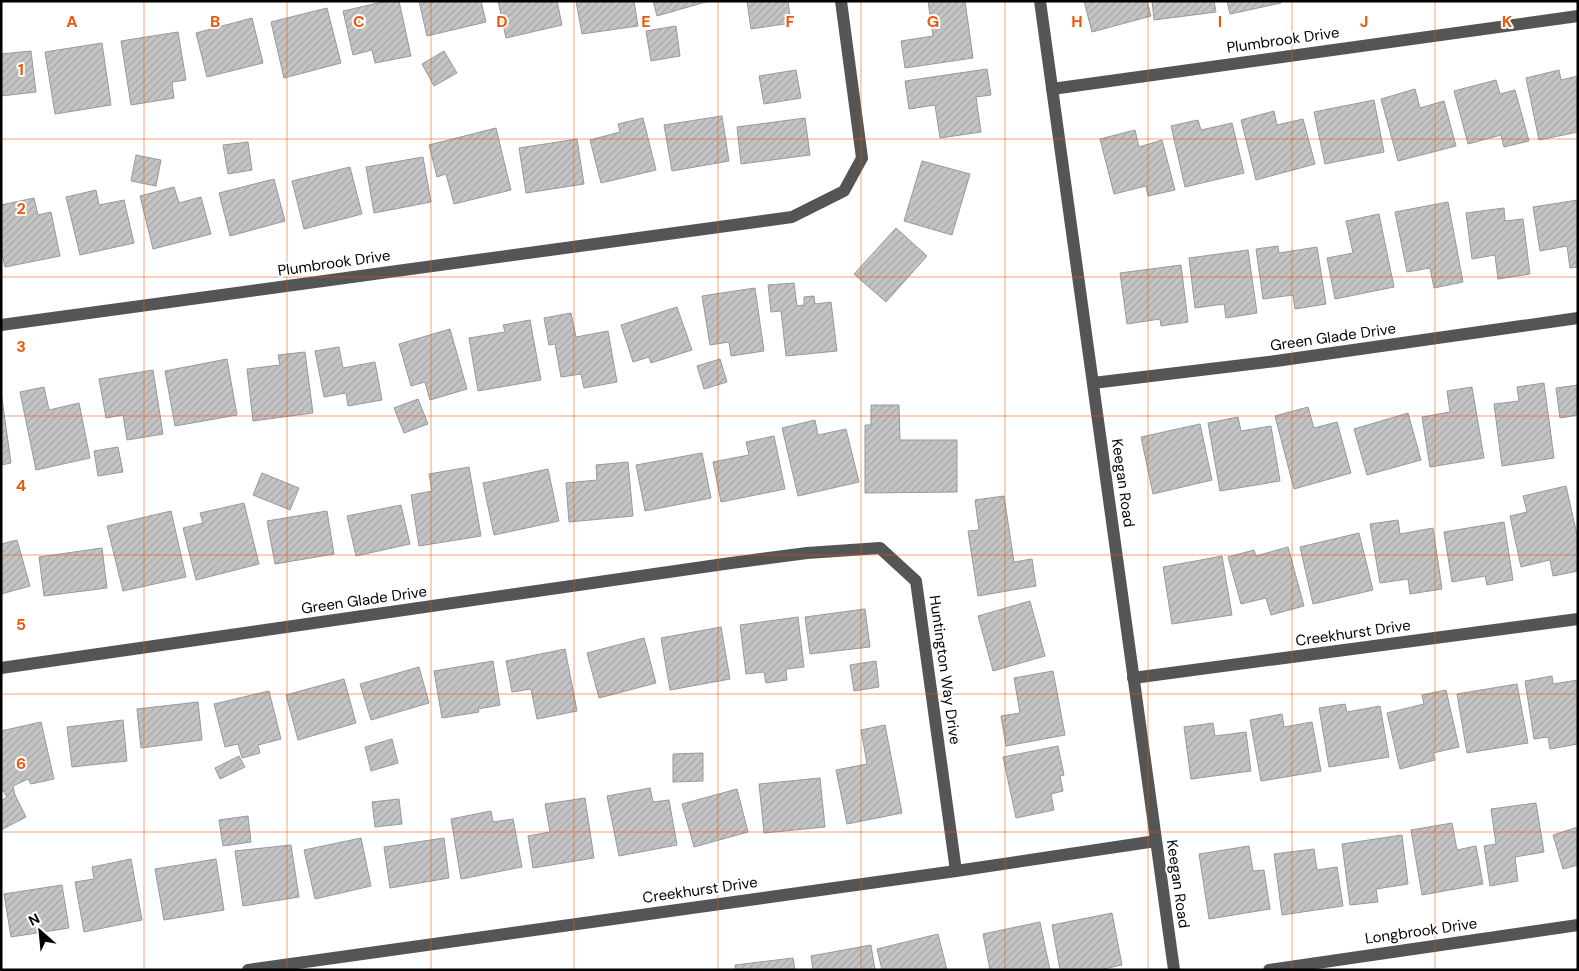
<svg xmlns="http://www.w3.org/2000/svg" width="1579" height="971" viewBox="0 0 1579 971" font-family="'DM Sans',sans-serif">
	<defs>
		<pattern id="building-hatch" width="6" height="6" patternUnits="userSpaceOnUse" patternTransform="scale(1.25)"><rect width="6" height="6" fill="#c4c4c4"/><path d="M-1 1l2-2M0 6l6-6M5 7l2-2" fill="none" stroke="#a7a7a7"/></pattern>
	</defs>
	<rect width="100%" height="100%" fill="#fff"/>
	<g fill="url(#building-hatch)" stroke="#999">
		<polygon points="387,1 399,1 411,56 375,63 372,50 353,55 343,11"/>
		<polygon points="419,1 481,1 486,22 427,36"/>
		<polygon points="498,1 557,1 562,25 506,38"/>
		<polygon points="576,1 634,1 638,26 582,34"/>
		<polygon points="653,1 709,1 657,16"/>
		<polygon points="747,1 788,1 791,23 751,29"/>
		<polygon points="928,1 965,1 973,58 905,68 901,41 933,36"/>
		<polygon points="1084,1 1147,1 1151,16 1092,32"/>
		<polygon points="1152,1 1214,1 1216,12 1154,20"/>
		<polygon points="1227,1 1280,1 1281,3 1230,14"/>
		<polygon points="327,8 341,63 284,78 271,22"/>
		<polygon points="252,18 263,63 207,77 196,33"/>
		<polygon points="676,26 680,56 651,61 646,31"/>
		<polygon points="178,32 186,80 172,82 174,98 131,105 121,41"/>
		<polygon points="102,43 111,105 55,114 45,52"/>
		<polygon points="31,51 36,92 1,96 1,54"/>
		<polygon points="444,51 457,73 434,86 422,64"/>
		<polygon points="987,69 991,95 976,97 981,132 940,138 935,105 909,109 905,81"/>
		<polygon points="796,70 801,98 764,104 759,76"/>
		<polygon points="1559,70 1561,80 1578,76 1578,132 1539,140 1526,78"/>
		<polygon points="1496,80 1500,94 1515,90 1529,141 1504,147 1501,135 1468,144 1454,91"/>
		<polygon points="1415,89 1420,108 1444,101 1456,146 1398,161 1381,99"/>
		<polygon points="1374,100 1384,152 1325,164 1314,112"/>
		<polygon points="1274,111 1277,125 1303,119 1315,164 1256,180 1241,120"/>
		<polygon points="722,116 729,161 672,171 664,125"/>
		<polygon points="643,118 656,170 601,183 590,140 620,132 618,124"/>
		<polygon points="805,118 810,155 741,164 737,127"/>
		<polygon points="1198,120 1201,130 1232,123 1244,173 1185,187 1171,126"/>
		<polygon points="496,128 511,190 454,204 446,174 437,177 429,145"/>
		<polygon points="1135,130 1139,147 1162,140 1175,190 1148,196 1146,186 1114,194 1100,139"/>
		<polygon points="577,139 584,184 526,193 519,148"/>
		<polygon points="248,142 252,170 228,174 223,145"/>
		<polygon points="136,155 161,160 156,186 131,181"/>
		<polygon points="423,157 431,202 374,213 366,167"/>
		<polygon points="922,161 970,174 952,235 904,221"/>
		<polygon points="350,167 362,214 304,229 292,181"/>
		<polygon points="274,179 285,221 230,236 219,193"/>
		<polygon points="174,187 179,203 201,197 211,234 153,249 140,196"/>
		<polygon points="96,190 99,205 124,200 134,243 80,255 66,197"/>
		<polygon points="34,198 38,215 51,212 60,256 5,267 1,250 1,205"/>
		<polygon points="1578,200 1578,267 1570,268 1567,246 1540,251 1533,207"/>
		<polygon points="1448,202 1463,282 1434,288 1430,268 1407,272 1395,212"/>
		<polygon points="1504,208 1505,221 1523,219 1530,274 1498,279 1495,255 1472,259 1466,213"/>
		<polygon points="1379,214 1394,287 1335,299 1327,258 1353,253 1346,221"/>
		<polygon points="896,228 927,256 886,302 854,274"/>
		<polygon points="1278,246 1279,253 1317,247 1326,304 1295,309 1293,295 1263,299 1256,249"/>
		<polygon points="1248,250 1257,313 1226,318 1224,304 1195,308 1189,258"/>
		<polygon points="1181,265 1188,322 1161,326 1160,319 1127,324 1120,273"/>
		<polygon points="794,283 797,306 804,305 804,297 814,296 815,304 831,302 837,351 786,356 781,311 771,312 768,285"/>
		<polygon points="755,288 764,351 731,356 729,342 710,345 702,296"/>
		<polygon points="677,307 692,350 651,363 649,357 633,362 621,325"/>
		<polygon points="571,313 576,337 608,331 617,382 584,388 581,374 561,377 555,344 549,345 544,318"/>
		<polygon points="530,320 541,380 478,391 469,338 505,332 503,325"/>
		<polygon points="450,329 467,389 430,400 425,382 411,386 399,344"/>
		<polygon points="339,347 343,368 375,362 382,400 348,406 346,393 324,397 315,351"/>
		<polygon points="305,352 313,413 253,421 247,369 280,365 278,355"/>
		<polygon points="227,359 237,415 175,426 165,371"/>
		<polygon points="720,359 727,382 704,389 697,366"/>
		<polygon points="153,370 163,434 127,440 123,415 106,418 99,379"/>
		<polygon points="1544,383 1554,458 1502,466 1494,404 1519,401 1517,387"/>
		<polygon points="1578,385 1578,415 1560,418 1556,388"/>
		<polygon points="44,387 49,410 79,403 90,458 36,470 20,392"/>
		<polygon points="1472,387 1484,458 1430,467 1422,417 1450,412 1447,391"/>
		<polygon points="1,392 11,463 1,465"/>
		<polygon points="418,399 428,424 404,433 394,408"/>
		<polygon points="871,405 899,405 900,440 957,440 957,492 865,493 865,425 871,425"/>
		<polygon points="1308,407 1314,428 1337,422 1351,473 1294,489 1275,416"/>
		<polygon points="1408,413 1421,460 1367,475 1354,429"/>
		<polygon points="1238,417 1241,431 1271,426 1280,481 1220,491 1208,423"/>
		<polygon points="815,420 818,435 846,429 859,482 798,496 782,428"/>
		<polygon points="1200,424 1212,480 1153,494 1141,437"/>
		<polygon points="774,436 785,489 721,502 713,462 749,455 746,442"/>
		<polygon points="118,447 123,472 98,476 94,451"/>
		<polygon points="702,453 711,498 645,511 636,465"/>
		<polygon points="628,462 633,516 569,522 566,483 597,480 596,465"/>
		<polygon points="469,467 481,536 419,546 411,495 432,491 429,474"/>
		<polygon points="548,469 559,521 494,535 483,483"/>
		<polygon points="262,473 299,488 290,510 253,495"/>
		<polygon points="1566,486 1578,539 1578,571 1553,576 1550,560 1521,567 1510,516 1527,512 1523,496"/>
		<polygon points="1004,496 1014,562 1032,559 1036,586 978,596 968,531 979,530 975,500"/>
		<polygon points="244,503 259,564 196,580 183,528 203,523 200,513"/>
		<polygon points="401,505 410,544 356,556 347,516"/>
		<polygon points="171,511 186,577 123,591 107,526"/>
		<polygon points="327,511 334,554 275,564 267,521"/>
		<polygon points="1398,520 1400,534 1433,528 1442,589 1410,594 1408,579 1380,583 1370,524"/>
		<polygon points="1504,522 1513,580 1487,585 1485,576 1452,582 1444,532"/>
		<polygon points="1359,533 1373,590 1313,604 1300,547"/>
		<polygon points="17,540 30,586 1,594 1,544"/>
		<polygon points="1288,547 1304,606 1271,615 1266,598 1241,604 1228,557 1254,550 1256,556"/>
		<polygon points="102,548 107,588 44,596 39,557"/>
		<polygon points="1222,556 1232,615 1172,624 1163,567"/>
		<polygon points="1030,601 1045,656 993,671 978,616"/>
		<polygon points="865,609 870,647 810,654 805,617"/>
		<polygon points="798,617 804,667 786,669 787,680 766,683 764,672 746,674 740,625"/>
		<polygon points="721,627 730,679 670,690 661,638"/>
		<polygon points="644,638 656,683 599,698 587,653"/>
		<polygon points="565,649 577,711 537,719 531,689 512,692 506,661"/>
		<polygon points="493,661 500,705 478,709 479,712 442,718 434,671"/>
		<polygon points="876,661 879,687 854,691 850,665"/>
		<polygon points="419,667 429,703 371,720 360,684"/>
		<polygon points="1053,671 1065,735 1006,746 1001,716 1020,713 1014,678"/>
		<polygon points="1552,676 1553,684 1578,680 1578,744 1550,749 1548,737 1534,739 1525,681"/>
		<polygon points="344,679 356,723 298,740 286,695"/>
		<polygon points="1517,684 1528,743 1467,753 1457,694"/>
		<polygon points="1446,690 1459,747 1433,753 1435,760 1400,769 1387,713 1424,704 1422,695"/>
		<polygon points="269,691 281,739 258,745 260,753 242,758 238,744 225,747 214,704"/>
		<polygon points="198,702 202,740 141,748 137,709"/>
		<polygon points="1345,704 1347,712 1380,706 1389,757 1329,767 1319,708"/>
		<polygon points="1282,714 1284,727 1312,722 1321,771 1261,781 1250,720"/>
		<polygon points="123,720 127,761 72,767 67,727"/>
		<polygon points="41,722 54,779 31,784 28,779 13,786 15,795 26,817 1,830 1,801 7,797 1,787 1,731"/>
		<polygon points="1213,723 1215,736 1246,732 1251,771 1191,779 1184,727"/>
		<polygon points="885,725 902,813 847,824 836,770 867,764 861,730"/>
		<polygon points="392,739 398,763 371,771 365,747"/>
		<polygon points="1058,746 1064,775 1060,776 1063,791 1051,794 1054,810 1016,818 1003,757"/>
		<polygon points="703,753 703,781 673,782 673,754"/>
		<polygon points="239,756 245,767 220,779 215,768"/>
		<polygon points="820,778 825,827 764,833 759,784"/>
		<polygon points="650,788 653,802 669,800 677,845 619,856 607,796"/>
		<polygon points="737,789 748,832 694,847 682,804"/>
		<polygon points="585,798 594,858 533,868 528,836 550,832 545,804"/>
		<polygon points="399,799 402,824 375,827 372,802"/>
		<polygon points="1536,803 1544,852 1515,857 1518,881 1490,886 1484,846 1496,844 1491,809"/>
		<polygon points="491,811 493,822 513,819 522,867 461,879 451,819"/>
		<polygon points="248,816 251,842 223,846 219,820"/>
		<polygon points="1452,823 1457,850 1476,846 1483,884 1422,895 1411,830"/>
		<polygon points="1578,827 1578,865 1563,869 1553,835"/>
		<polygon points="1402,835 1408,884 1376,889 1378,902 1350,905 1342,844"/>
		<polygon points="361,838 371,886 315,899 304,850"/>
		<polygon points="444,838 449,878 390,888 384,847"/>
		<polygon points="291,845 299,897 243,906 235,851"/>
		<polygon points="1249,846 1253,871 1264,870 1270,909 1209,919 1199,854"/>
		<polygon points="1314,849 1317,870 1337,867 1343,906 1282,915 1274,854"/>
		<polygon points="131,859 142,920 84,932 75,882 94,879 92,867"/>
		<polygon points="216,859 224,910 164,920 155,869"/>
		<polygon points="62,885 69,928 11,937 4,894"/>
		<polygon points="1112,913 1122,965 1099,970 1060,970 1052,925"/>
		<polygon points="1040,922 1050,970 990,970 983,934"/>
		<polygon points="938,934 947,970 882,970 877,949"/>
		<polygon points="871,945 875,970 813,970 811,956"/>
		<polygon points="793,958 795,970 736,970 735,965"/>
	</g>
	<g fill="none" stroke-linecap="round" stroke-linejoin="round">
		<g stroke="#555" stroke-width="12">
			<polyline points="1040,1 1174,970"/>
			<polyline points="1052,89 1578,16"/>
			<polyline points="1,325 792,217 844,191 862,158 841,1"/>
			<polyline points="1093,383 1276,361 1578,318"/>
			<polyline points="1,668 731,563 807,553 880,548 916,581 956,871"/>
			<polyline points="1133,678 1578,619"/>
			<polyline points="248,970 956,871 1156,841"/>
			<polyline points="1269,970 1578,925"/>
		</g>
	</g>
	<path fill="none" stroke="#e8590c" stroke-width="1" stroke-opacity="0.55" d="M144,1V970M287,1V970M431,1V970M574,1V970M718,1V970M861,1V970M1005,1V970M1148,1V970M1292,1V970M1435,1V970M1,139H1578M1,277H1578M1,416H1578M1,555H1578M1,694H1578M1,832H1578"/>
	<g text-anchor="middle" stroke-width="4" stroke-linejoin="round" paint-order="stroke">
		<g font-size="15" fill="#000" stroke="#fff">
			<text transform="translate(1283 40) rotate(-8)" y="5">Plumbrook Drive</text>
			<text transform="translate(334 263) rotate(-8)" y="5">Plumbrook Drive</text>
			<text transform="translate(1333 337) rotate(-8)" y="5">Green Glade Drive</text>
			<text transform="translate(1123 483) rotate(82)" y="5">Keegan Road</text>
			<text transform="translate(364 600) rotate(-8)" y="5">Green Glade Drive</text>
			<text transform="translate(1353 633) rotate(-8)" y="5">Creekhurst Drive</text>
			<text transform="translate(945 670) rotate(82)" y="5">Huntington Way Drive</text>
			<text transform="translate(1178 884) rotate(82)" y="5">Keegan Road</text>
			<text transform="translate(700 890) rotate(-8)" y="5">Creekhurst Drive</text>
			<text transform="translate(1421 931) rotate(-8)" y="5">Longbrook Drive</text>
		</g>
	</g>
	<g font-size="16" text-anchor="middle" font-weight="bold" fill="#e8590c" stroke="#fff" stroke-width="4" stroke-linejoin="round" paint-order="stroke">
		<text x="72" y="27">A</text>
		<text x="215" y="27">B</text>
		<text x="359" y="27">C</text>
		<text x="502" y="27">D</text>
		<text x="646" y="27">E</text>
		<text x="790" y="27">F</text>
		<text x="933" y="27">G</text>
		<text x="1077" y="27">H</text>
		<text x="1220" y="27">I</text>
		<text x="1364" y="27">J</text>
		<text x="1507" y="27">K</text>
		<text x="21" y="75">1</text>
		<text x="21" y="214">2</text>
		<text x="21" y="352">3</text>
		<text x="21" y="491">4</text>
		<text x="21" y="630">5</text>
		<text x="21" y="769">6</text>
	</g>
	<rect width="1579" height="971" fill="none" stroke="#000000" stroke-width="5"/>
	<g transform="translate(40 931) rotate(333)" stroke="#ffffff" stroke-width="4" paint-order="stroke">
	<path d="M0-4L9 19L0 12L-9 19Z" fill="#000000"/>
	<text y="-8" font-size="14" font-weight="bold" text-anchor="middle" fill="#000000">N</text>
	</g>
</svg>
